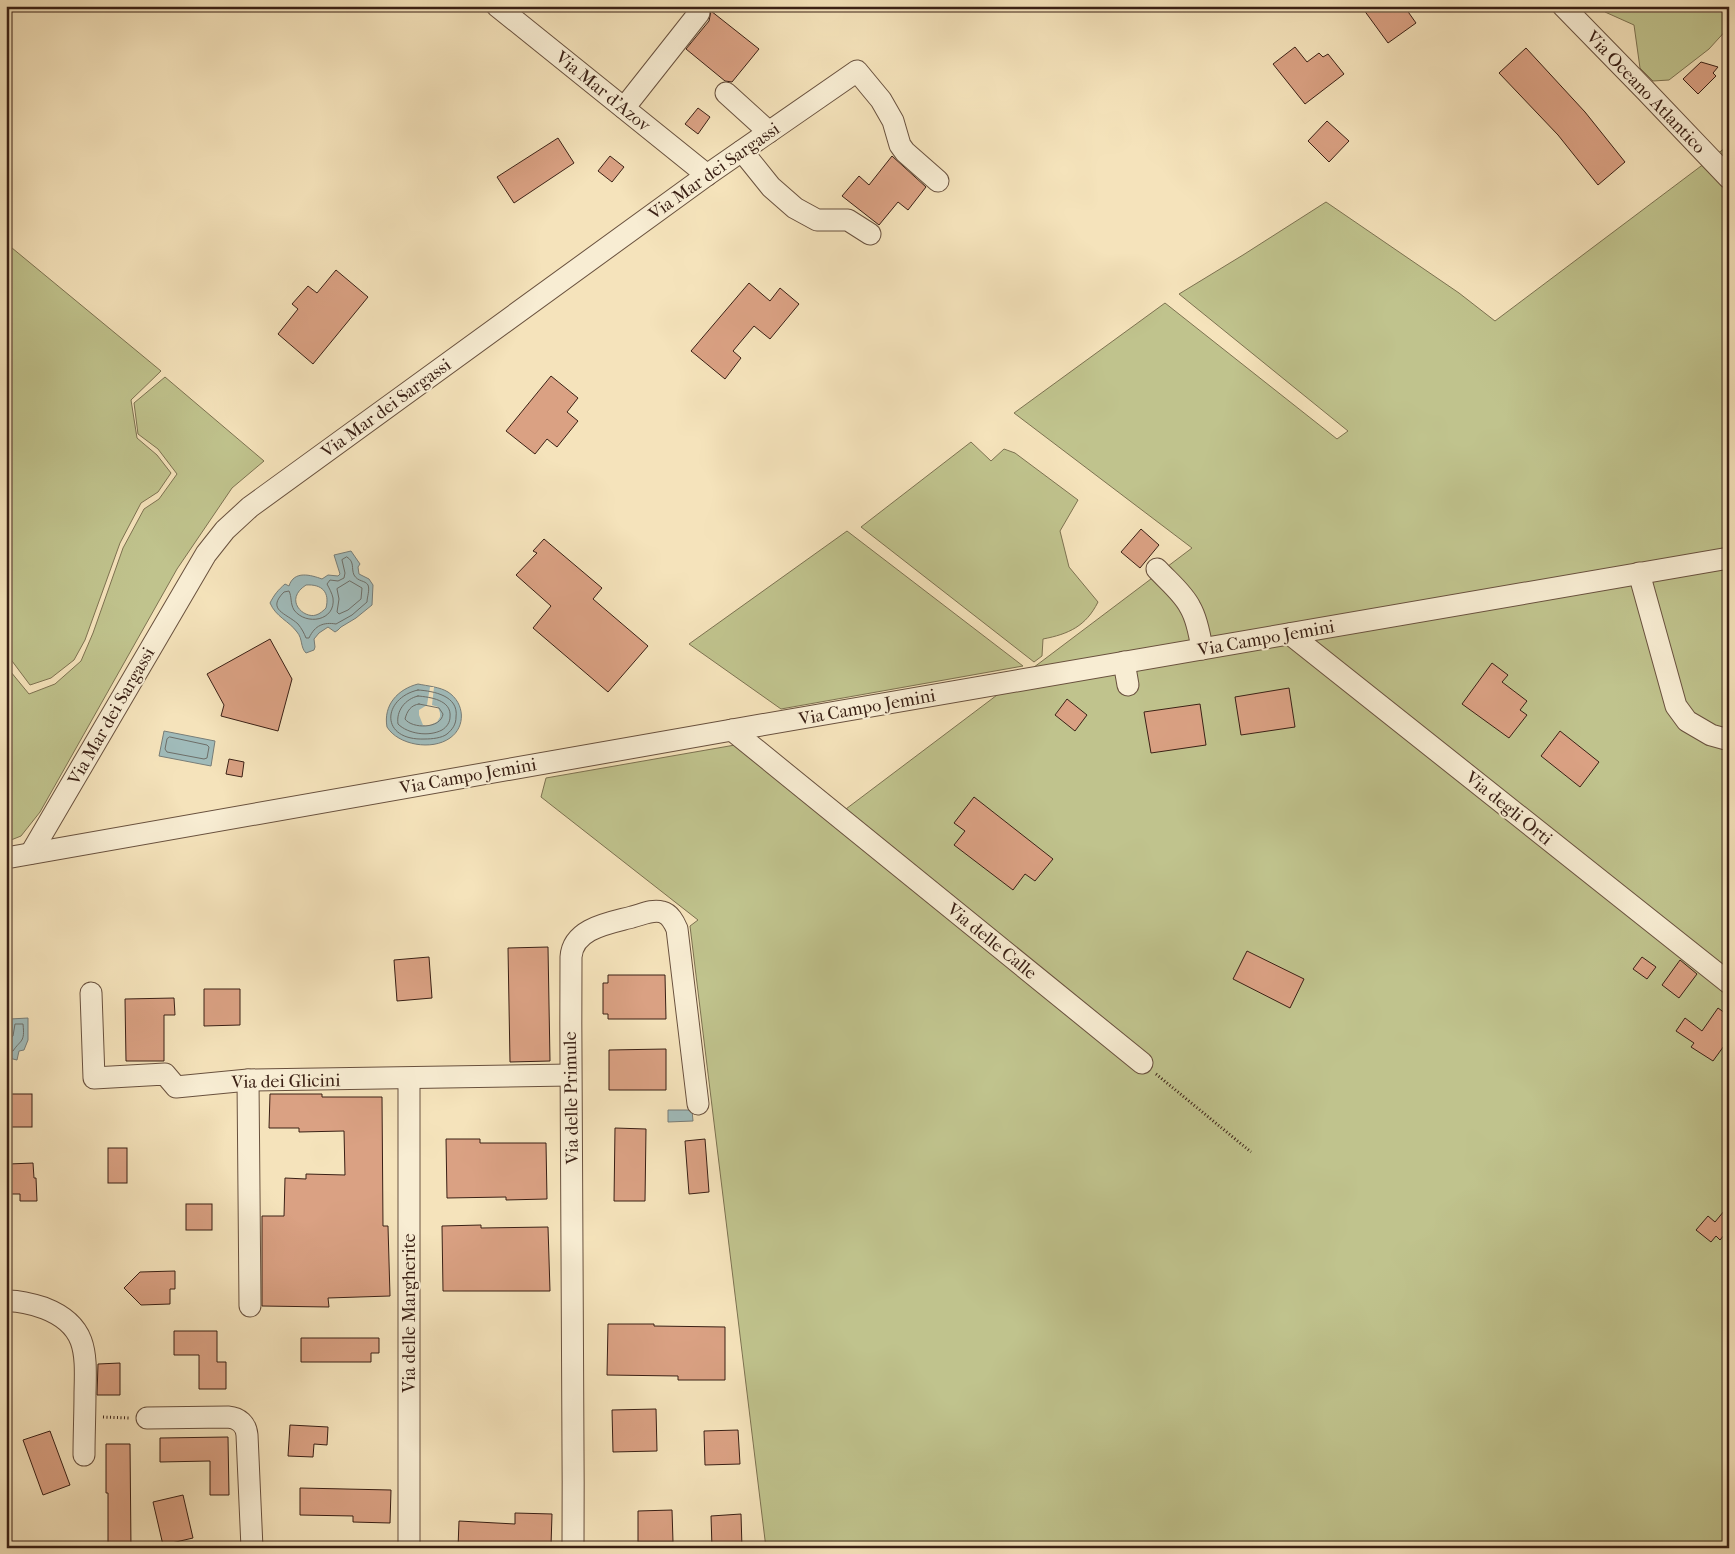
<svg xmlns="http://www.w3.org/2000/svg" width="1735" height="1554" viewBox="0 0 1735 1554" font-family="'IM FELL French Canon',serif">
	<rect width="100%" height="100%" fill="#f5e3bb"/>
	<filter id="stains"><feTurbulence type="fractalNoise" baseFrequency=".004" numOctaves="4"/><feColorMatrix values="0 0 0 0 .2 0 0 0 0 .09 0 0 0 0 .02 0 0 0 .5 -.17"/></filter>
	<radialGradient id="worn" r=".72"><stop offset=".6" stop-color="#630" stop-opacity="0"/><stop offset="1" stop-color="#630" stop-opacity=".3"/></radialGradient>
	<g fill="#c0c38d" stroke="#7d7251">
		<polygon points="1601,6 1729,6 1729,27 1709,49 1669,80 1653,81 1640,68 1634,25 1605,12"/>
		<polygon points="1729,145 1729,1548 766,1548 690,926 698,920 541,797 546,778 735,745 830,821 1192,548 1014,413 1165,303 1337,439 1348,431 1179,294 1243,255 1326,202 1459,293 1495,321"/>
		<polygon points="6,243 161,371 131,400 137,438 157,455 171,473 158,492 141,503 120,543 85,640 74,660 51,678 30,685 6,653"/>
		<polygon points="165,377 264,461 232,488 177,569 40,812 21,836 6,842 6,666 29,694 55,684 81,661 93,633 123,548 144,509 159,499 177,474 158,449 138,434 134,403"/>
		<path d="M971,442L991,461L1004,449L1015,453L1078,500L1060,531L1069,567L1098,602C1086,626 1069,634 1043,639L1042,656L1034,662L861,527Z"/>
		<polygon points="847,531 1023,666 781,709 689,644"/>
	</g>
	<g fill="#a0bbba" stroke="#777d78" fill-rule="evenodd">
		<path d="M351,551L360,564L358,567L359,574L369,579L373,585L372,605L356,618L341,627L338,630L335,632L328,627L319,633L314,639L315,647L314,650L306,653C300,647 303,639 297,632C289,621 276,617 270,603C274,595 278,590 285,584L289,586C294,570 311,575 322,579L328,575L338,576L340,574L334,555ZM306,585C322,584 330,592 326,608C324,610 320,614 316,615C304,619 283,600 306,585Z"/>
		<path d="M418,684C428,686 440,687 448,692C465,703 466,727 450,738C432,751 398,745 387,727C383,705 398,689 418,684Z"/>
		<polygon points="164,731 215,741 211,766 159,756"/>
		<path d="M28,1018V1040L24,1050L19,1051L17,1060L9,1058C4,1044 10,1033 10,1019Z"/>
		<polygon points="668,1110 692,1110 693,1121 668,1122"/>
	</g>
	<polygon fill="#f5e3bb" points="430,687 434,687 432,705 438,707 440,713 440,717 437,722 428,726 423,725 419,715 419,710 427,705"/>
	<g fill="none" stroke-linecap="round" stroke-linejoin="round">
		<g stroke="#6d6e68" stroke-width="1">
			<path d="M347,557C355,562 351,568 354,575C358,582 365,580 368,585C370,590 367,597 367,602L352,615L336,624C324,622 315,625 309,638H306C304,633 302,629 298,624C286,613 266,610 284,592L289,591C292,597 290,603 294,610C306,626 336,621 333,598C332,593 329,588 327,584L330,580L338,581L344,578L345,573L342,560Z"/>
			<polygon points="350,581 362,588 361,599 348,610 339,614 337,612 339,599 337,589"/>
			<path d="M418,690C434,691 459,696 456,717C456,724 453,729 447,734C442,738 432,739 425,739C379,741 382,698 418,690Z"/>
			<path d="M418,696C430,697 452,700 450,717C450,722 447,727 442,730C429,737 408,734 398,724C396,711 405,699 418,696Z"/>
			<path d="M419,704L439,708L443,714C441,729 412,729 405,719C407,711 411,705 419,704Z"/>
			<polygon points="170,737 207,745 209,747 207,758 204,759 167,752 165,749 167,739"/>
			<path d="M6,1039L13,1036L15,1024H23C25,1043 21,1039 13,1051H6"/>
		</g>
	</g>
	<g fill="#daa183" stroke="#3a2015">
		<polygon points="1361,6 1404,6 1416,23 1388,43"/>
		<polygon points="711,11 759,49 732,82 725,81 686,49 709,21"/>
		<polygon points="1295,47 1307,62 1319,53 1323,57 1328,54 1344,74 1305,104 1273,64"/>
		<polygon points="1526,48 1585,112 1625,162 1598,185 1558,135 1499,73"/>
		<polygon points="1701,62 1718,67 1713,73 1716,76 1698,94 1683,79"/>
		<polygon points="698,108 710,117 698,134 685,124"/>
		<polygon points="1327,121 1349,141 1329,162 1308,141"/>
		<polygon points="558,138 574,163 514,203 497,177"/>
		<polygon points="610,156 624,167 612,182 598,171"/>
		<polygon points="892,156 926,187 908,210 898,202 879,225 842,196 859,176 869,185"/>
		<polygon points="336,270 368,297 313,364 278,334 298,309 292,304 308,286 317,293"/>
		<polygon points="749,283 770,301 780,288 799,304 770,339 754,326 733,351 741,358 725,379 691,351"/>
		<polygon points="551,376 578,398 567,412 578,421 557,447 547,439 535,454 506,431"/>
		<polygon points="1141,529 1159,545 1140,568 1121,552"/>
		<polygon points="544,539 602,588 593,599 648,646 608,692 533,628 551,606 516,575 537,553 533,551"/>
		<polygon points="270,639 292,679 278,731 221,716 224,705 207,674"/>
		<polygon points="1492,663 1508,675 1502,682 1527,701 1520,710 1527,715 1509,738 1462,704"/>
		<polygon points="1289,688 1295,727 1241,735 1235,697"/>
		<polygon points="1067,699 1087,715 1075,731 1055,715"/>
		<polygon points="1200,704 1206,745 1151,753 1144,712"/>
		<polygon points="1560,731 1599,762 1580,787 1541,756"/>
		<polygon points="229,759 244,762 242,777 226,774"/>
		<polygon points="974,797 1053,859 1035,881 1025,874 1013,890 954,845 965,831 954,823"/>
		<polygon points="548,947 550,1061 510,1062 508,948"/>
		<polygon points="1247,951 1304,979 1290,1008 1233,979"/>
		<polygon points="429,957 432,998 397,1001 394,960"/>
		<polygon points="1642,957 1656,967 1647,979 1633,969"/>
		<polygon points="1680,960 1697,974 1679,998 1662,985"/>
		<polygon points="608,975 665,975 666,1019 608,1019 608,1014 603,1014 603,983 608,983"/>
		<polygon points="204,989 240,989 240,1025 204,1026"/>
		<polygon points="174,998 175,1015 164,1015 164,1061 126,1061 125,999"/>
		<polygon points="1718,1008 1729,1016 1729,1039 1713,1061 1691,1047 1694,1043 1676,1031 1685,1018 1702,1031"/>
		<polygon points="666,1049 666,1090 609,1090 609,1050"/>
		<rect x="6" y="1094" width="26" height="33"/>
		<polygon points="270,1094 322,1094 322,1097 382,1097 383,1226 388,1226 390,1296 328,1298 329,1307 262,1306 262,1216 284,1216 285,1178 306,1179 306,1174 345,1175 344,1131 299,1132 299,1128 269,1128"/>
		<polygon points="615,1128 646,1129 645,1201 614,1201"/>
		<polygon points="446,1139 480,1139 480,1143 546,1143 547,1199 506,1200 506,1197 447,1198"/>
		<polygon points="705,1139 709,1192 689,1194 685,1141"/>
		<rect x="108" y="1148" width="19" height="35"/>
		<polygon points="33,1163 34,1178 36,1178 37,1201 20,1201 20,1194 10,1194 9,1164"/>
		<rect x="186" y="1204" width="26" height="26"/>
		<polygon points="1729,1205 1729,1229 1720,1240 1716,1236 1711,1242 1696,1230 1708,1216 1715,1222"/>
		<polygon points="481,1225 481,1228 548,1227 550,1291 443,1291 442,1226"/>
		<polygon points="175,1271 175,1289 170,1289 170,1304 141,1305 124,1288 140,1272"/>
		<polygon points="608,1324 654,1324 654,1326 725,1327 725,1380 678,1380 678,1376 607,1375"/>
		<polygon points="174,1331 217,1331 217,1362 226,1362 226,1389 199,1389 199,1355 174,1355"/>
		<polygon points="301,1338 379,1338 379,1353 371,1353 371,1362 301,1362"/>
		<polygon points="120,1363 120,1395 97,1395 98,1364"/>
		<polygon points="656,1409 657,1451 613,1452 612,1410"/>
		<polygon points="290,1425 328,1427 327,1445 314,1444 313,1457 288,1456"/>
		<polygon points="738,1430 740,1464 705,1465 704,1431"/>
		<polygon points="50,1431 70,1485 43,1495 23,1440"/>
		<polygon points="228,1437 229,1495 210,1495 210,1461 160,1462 160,1438"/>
		<polygon points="106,1444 130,1444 131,1548 108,1548 108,1493 106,1493"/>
		<polygon points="300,1488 391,1490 390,1523 353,1522 353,1516 300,1515"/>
		<polygon points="183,1495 193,1538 163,1545 153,1502"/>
		<polygon points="672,1510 673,1542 638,1542 638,1511"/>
		<polygon points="515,1513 552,1514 551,1546 488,1544 488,1548 458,1548 459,1521 515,1524"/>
		<polygon points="741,1514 742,1548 712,1548 711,1516"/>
	</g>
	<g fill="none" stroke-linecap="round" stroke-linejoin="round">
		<g stroke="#69513e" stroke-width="23">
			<g id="minor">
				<polyline points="497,6 707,175"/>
				<polyline points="1563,6 1645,90 1729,178"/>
				<polyline points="726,93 769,132"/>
				<polyline points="624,108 699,13"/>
				<polyline points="742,151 771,187 795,208 817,220 848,220 870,234"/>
				<path d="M1157,569C1168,581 1183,593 1190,607C1197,619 1200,636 1202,649"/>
				<polyline points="1639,573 1676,706 1687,721 1711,735 1729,740"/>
				<polyline points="1290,634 1729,983"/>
				<polyline points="1124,662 1128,685"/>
				<polyline points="732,730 1142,1063"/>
				<polyline points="31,853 206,554 225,530 250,507 707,175 857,71 881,100 893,121 900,145 905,152 938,181"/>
				<polyline points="6,858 732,730 1729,558"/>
				<polyline points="91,993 94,1078 165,1074 176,1087 248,1080 570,1075"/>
				<polyline points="248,1080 250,1306"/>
				<path d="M6,1301C19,1300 32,1304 44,1308C88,1325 86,1353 85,1393C85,1414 84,1434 84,1455"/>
				<path d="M147,1418L228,1417C239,1418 246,1424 247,1435L252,1548"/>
				<polyline points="409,1548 409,1079"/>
				<path d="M573,1548C574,1351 570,1154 571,957C573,928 610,923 632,917C641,915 652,909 662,912C670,914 674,922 677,929L698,1104"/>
			</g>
		</g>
		<g stroke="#3a2015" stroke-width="3" stroke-dasharray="1 2.5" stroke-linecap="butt">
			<polyline points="1156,1074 1251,1152"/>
			<polyline points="103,1417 129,1418"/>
		</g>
		<use href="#minor" stroke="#f8edd3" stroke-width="21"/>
	</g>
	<g text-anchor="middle" stroke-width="4" stroke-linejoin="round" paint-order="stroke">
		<g font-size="18" fill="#3a2015" stroke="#f8edd3">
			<text transform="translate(603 91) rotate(39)" y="6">Via Mar d'Azov</text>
			<text transform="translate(1646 92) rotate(46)" y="6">Via Oceano Atlantico</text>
			<text transform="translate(714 171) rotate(-35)" y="6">Via Mar dei Sargassi</text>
			<text transform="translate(386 408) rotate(-36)" y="6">Via Mar dei Sargassi</text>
			<text transform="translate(1266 638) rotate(-10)" y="6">Via Campo Jemini</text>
			<text transform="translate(867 707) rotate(-10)" y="6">Via Campo Jemini</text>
			<text transform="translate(111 716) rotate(-60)" y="6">Via Mar dei Sargassi</text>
			<text transform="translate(468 776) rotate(-10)" y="6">Via Campo Jemini</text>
			<text transform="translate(1509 808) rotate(39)" y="6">Via degli Orti</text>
			<text transform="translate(992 941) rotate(39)" y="6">Via delle Calle</text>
			<text transform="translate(286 1081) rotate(-1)" y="6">Via dei Glicini</text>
			<text transform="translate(571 1098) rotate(-91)" y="6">Via delle Primule</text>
			<text transform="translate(409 1313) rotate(-90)" y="6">Via delle Margherite</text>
		</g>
	</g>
	<rect width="1735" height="1554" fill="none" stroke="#f5e3bb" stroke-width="25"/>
	<rect x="8" y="8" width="1720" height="1539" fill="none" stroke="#3a2015" stroke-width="2.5"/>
	<rect x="12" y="12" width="1710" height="1529" fill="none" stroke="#3a2015"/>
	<rect width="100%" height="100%" filter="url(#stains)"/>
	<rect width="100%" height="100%" fill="url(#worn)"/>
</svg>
